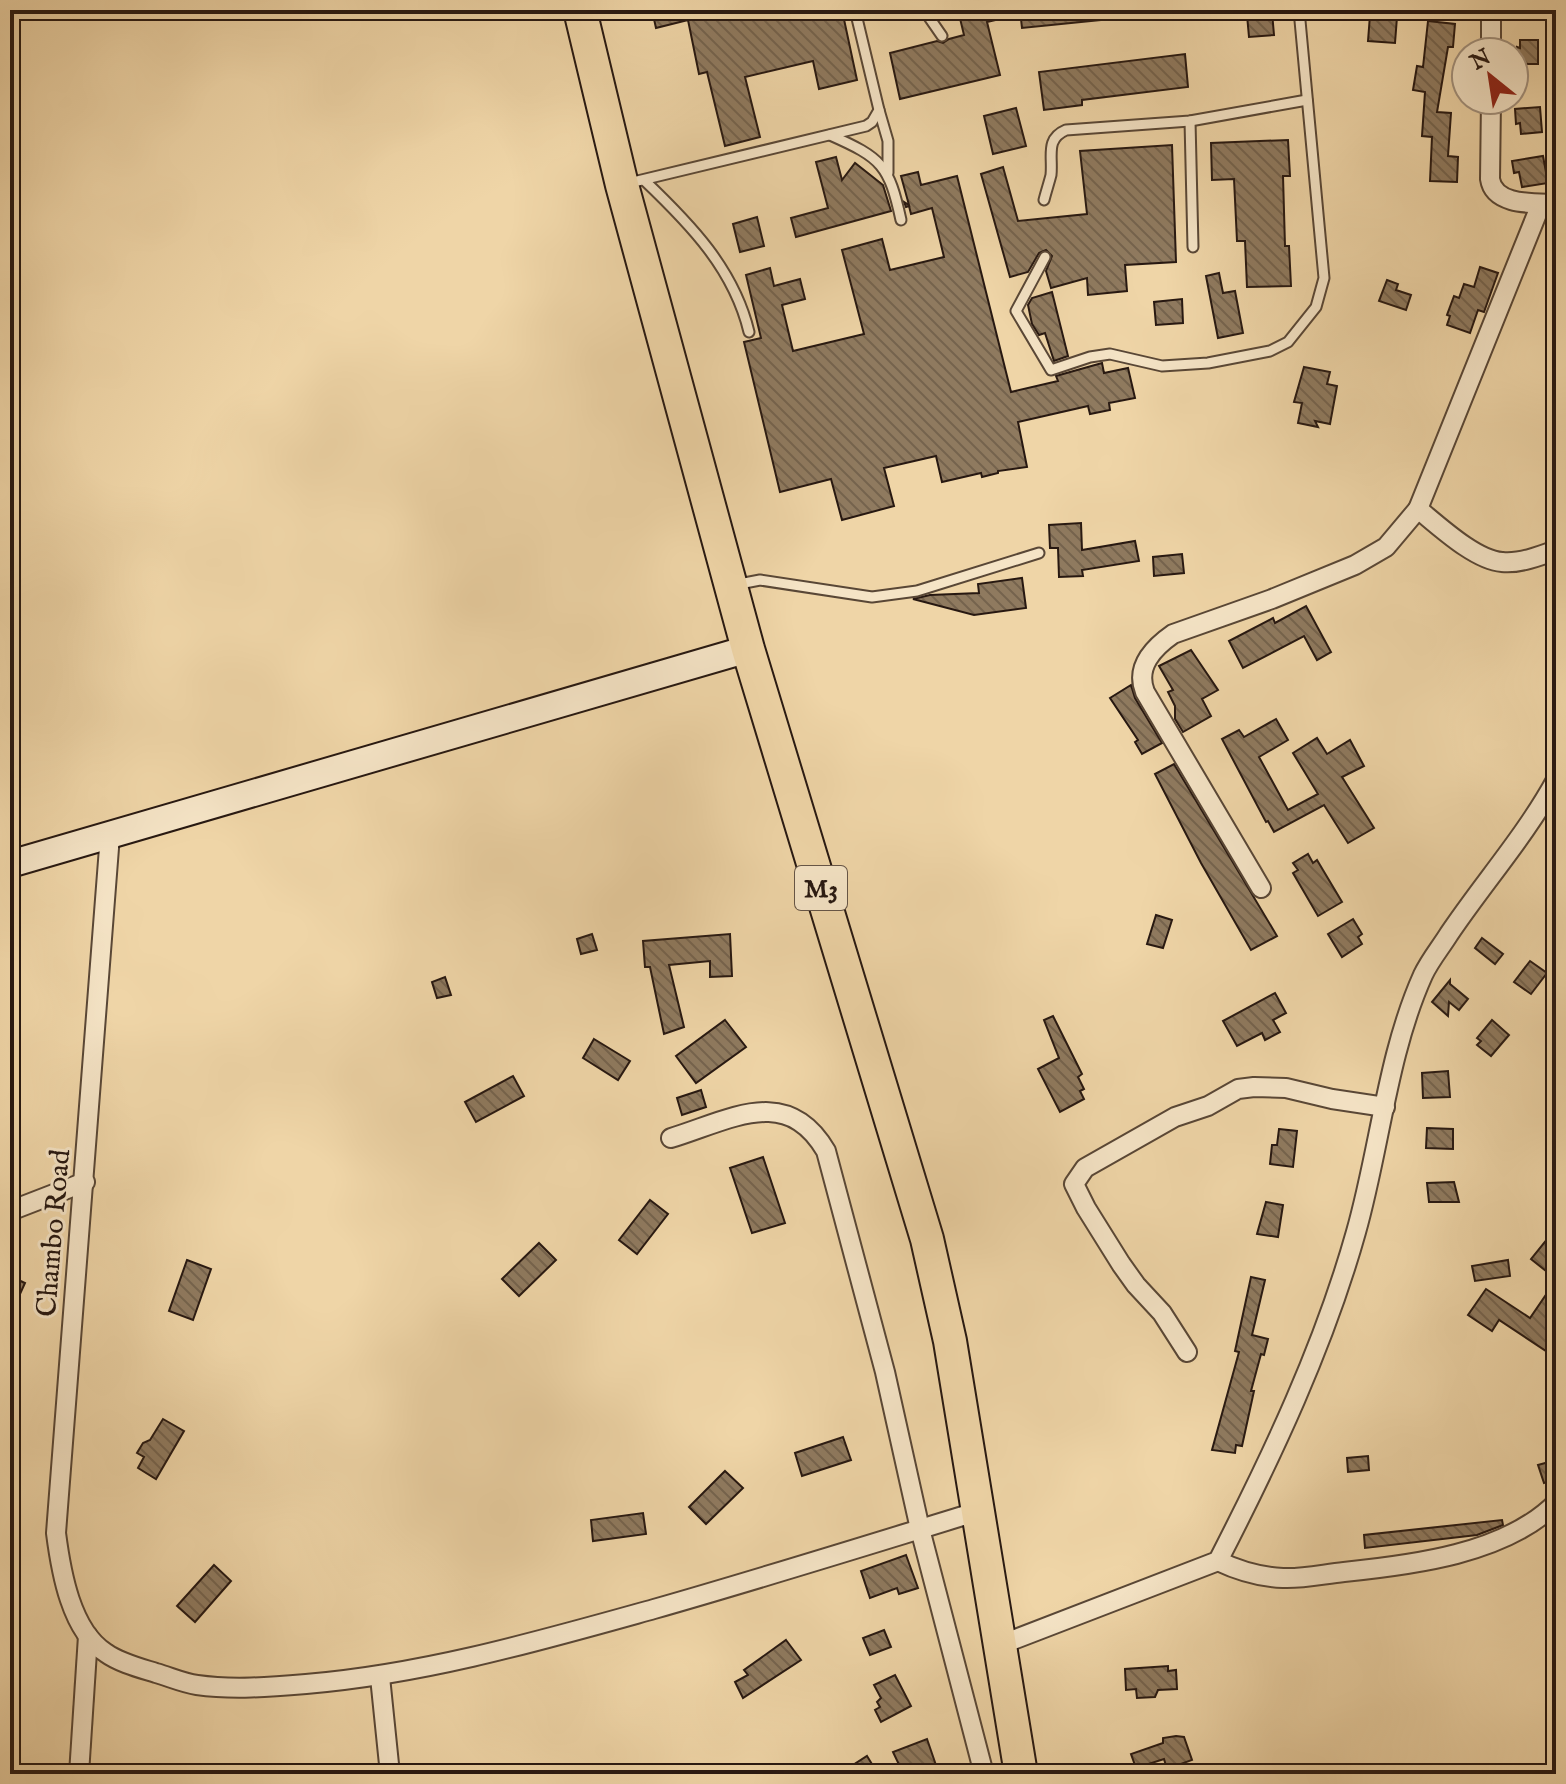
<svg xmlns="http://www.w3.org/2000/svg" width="1566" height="1784" viewBox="0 0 1566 1784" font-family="'IM FELL English',serif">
	<defs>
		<pattern id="building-back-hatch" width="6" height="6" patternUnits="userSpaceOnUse" patternTransform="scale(2)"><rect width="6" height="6" fill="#8f7a5f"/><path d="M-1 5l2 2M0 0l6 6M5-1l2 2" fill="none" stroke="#75634d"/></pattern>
	</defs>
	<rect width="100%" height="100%" fill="#efd5a7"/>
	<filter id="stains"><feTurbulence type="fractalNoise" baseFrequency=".0025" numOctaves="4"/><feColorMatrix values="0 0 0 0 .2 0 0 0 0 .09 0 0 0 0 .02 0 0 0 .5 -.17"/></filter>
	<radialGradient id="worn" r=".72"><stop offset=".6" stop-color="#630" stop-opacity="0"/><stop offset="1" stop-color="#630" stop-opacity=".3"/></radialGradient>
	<g fill="url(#building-back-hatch)" stroke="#271811" stroke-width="2">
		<polygon points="652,10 842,10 857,80 819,89 813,61 745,77 760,137 725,146 707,72 699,74 688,20 656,28"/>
		<polygon points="958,10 1016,10 1017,15 987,22 1000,75 900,99 890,53 937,41 943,43 949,39 964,35"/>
		<polygon points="1020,10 1119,10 1120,18 1022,28"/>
		<polygon points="1272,12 1274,35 1249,37 1247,15"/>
		<polygon points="1370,15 1397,17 1395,43 1368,41"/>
		<polygon points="1428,21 1455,24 1453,47 1448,47 1437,112 1451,113 1448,156 1458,157 1457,182 1430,181 1432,137 1422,136 1425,92 1413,90 1417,66 1423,67"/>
		<polygon points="1520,40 1538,40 1538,64 1517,64 1517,47 1520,48"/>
		<polygon points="1185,54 1188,87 1082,100 1082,105 1044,110 1039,72"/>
		<polygon points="1540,107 1542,132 1521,134 1520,123 1516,124 1515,109"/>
		<polygon points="1016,108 1026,146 993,154 984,116"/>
		<polygon points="1288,140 1290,176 1283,176 1285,246 1289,246 1291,286 1247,287 1245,241 1237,241 1234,179 1212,180 1211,143"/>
		<polygon points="1172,145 1176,262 1125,265 1127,291 1088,295 1087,278 1051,288 1046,271 1052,256 1046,250 1039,253 1028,272 1010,277 981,174 1003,167 1018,221 1087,214 1080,151"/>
		<polygon points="1543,156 1548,183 1522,187 1519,172 1514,173 1512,161"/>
		<polygon points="836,157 842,180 855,163 883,185 891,211 796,237 791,218 828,208 816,162"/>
		<polygon points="918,172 921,185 957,176 1011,392 1058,381 1056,376 1102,363 1104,373 1128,368 1135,398 1109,403 1110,410 1090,414 1088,406 1018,422 1027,467 998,471 998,473 982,477 981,473 942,482 936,456 884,468 894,506 842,520 831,479 780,492 744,342 761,338 746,275 770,268 774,286 800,279 805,299 782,305 793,351 864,334 842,250 882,239 890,270 944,257 932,208 911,214 909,206 906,207 904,202 909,205 901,176"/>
		<polygon points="757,217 764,246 740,252 733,224"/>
		<polygon points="1480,267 1498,273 1484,312 1478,310 1470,333 1447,325 1450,316 1447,315 1454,296 1459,298 1464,284 1474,287"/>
		<polygon points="1219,273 1223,293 1235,291 1243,333 1218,338 1206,276"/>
		<polygon points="1387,280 1398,284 1396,290 1411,295 1406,310 1379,301"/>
		<polygon points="1052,292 1068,356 1054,361 1045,333 1039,335 1032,324 1028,305 1032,298"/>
		<polygon points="1182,299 1183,323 1156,325 1154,302"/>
		<polygon points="1304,367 1330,372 1327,384 1337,386 1330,424 1315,421 1318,427 1298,423 1302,403 1294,402"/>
		<polygon points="1081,523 1082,550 1135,541 1139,561 1082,570 1083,576 1059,577 1058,548 1050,548 1049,525"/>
		<polygon points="1182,554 1184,573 1154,576 1153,557"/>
		<polygon points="1022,578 1026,608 974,615 913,599 930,595 979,593 978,584"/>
		<polygon points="1306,606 1331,652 1317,660 1304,636 1243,668 1229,641 1273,618 1275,623"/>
		<polygon points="1191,650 1218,690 1202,699 1211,716 1183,732 1175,719 1175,706 1168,692 1173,690 1159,666"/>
		<polygon points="1131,685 1135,698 1162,743 1142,754 1135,742 1138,740 1110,698"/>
		<polygon points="1276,719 1288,740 1259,757 1288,810 1318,794 1293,753 1317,738 1327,754 1350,740 1364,766 1342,777 1374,828 1348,843 1324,805 1274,832 1268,821 1266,822 1222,739 1239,730 1244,737"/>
		<polygon points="1174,764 1277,936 1251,950 1201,863 1155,774"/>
		<polygon points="1308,854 1313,863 1317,860 1342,902 1318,916 1293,873 1298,870 1293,863"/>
		<polygon points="1156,915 1172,920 1163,948 1147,944"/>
		<polygon points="1353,919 1362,934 1358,937 1362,944 1342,957 1328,934"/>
		<polygon points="592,934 597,950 581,954 577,939"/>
		<polygon points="730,934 732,976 710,977 710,961 669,965 684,1027 664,1034 650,967 645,967 643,941"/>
		<polygon points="1482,938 1503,954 1495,964 1475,948"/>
		<polygon points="1530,961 1547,973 1531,994 1514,982"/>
		<polygon points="445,977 451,995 437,998 432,982"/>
		<polygon points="1450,980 1450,984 1468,999 1459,1010 1449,1002 1448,1016 1432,1002"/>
		<polygon points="1275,993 1286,1013 1273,1020 1280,1032 1265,1040 1262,1033 1237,1046 1223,1021"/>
		<polygon points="1053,1016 1082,1074 1078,1077 1084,1089 1080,1091 1084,1099 1060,1112 1038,1069 1059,1058 1044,1020"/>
		<polygon points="725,1020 746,1047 696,1083 676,1056"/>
		<polygon points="1492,1020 1509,1035 1491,1056 1477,1045 1481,1041 1477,1038"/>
		<polygon points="594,1039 630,1061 618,1080 583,1058"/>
		<polygon points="1448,1071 1450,1097 1423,1098 1422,1073"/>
		<polygon points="513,1076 524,1096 476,1122 465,1102"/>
		<polygon points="701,1090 706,1107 682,1115 677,1098"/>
		<polygon points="1427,1128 1453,1129 1453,1149 1426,1148"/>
		<polygon points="1279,1129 1297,1131 1293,1167 1270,1164 1272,1145 1277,1145"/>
		<polygon points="763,1157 785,1223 752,1233 730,1168"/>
		<polygon points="1454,1182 1459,1202 1429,1202 1427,1183"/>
		<polygon points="650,1200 668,1214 637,1254 619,1240"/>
		<polygon points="1266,1202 1283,1205 1278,1237 1257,1234"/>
		<polygon points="1556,1228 1556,1279 1531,1259"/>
		<polygon points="539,1243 556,1260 519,1296 502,1279"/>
		<polygon points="187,1260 211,1269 193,1320 169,1311"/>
		<polygon points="1508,1260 1510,1276 1475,1281 1472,1266"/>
		<polygon points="10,1276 25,1283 10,1316"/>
		<polygon points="1251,1277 1265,1280 1252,1335 1268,1339 1264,1355 1261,1354 1251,1391 1254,1391 1242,1446 1236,1445 1235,1453 1212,1450 1239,1352 1235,1351"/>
		<polygon points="1556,1280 1556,1336 1546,1351 1499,1320 1492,1331 1468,1315 1486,1289 1530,1318"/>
		<polygon points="163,1419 184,1431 156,1479 138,1468 144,1457 137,1453 143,1443 150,1440"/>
		<polygon points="843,1437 851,1460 802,1476 795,1453"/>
		<polygon points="1368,1456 1369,1470 1348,1472 1347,1458"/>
		<polygon points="1556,1460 1556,1479 1544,1483 1538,1465"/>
		<polygon points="725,1471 743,1488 706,1524 689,1507"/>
		<polygon points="643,1513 646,1534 593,1541 591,1520"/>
		<polygon points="1502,1520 1503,1525 1477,1535 1365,1548 1364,1535"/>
		<polygon points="906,1555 918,1588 899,1594 897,1588 870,1598 861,1571"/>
		<polygon points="214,1565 231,1581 195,1622 177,1606"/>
		<polygon points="884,1630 891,1647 870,1655 863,1638"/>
		<polygon points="786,1640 801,1660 743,1698 735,1682 748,1675 744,1670"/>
		<polygon points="1168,1666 1168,1671 1176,1670 1177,1689 1158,1690 1155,1697 1137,1698 1136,1689 1126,1690 1125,1669"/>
		<polygon points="895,1675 911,1706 881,1722 875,1710 880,1707 877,1702 881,1698 874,1685"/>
		<polygon points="1176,1736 1184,1737 1192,1760 1167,1769 1164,1759 1136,1768 1131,1754 1163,1743 1163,1738"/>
		<polygon points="927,1739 939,1774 909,1774 908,1770 902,1771 893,1752"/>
		<polygon points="867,1756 878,1774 839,1774"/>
	</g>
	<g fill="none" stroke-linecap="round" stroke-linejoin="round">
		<g stroke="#594736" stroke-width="13">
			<g id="lane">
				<polyline points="924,10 942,36"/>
				<polyline points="879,110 888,141 888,173"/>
				<polyline points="1190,121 1193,247"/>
				<path d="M830,135C882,158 889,165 901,220"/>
				<path d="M645,181C690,224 734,269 749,332"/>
				<polyline points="625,184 866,126 872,122 879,110 855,10"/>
				<path d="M1044,200C1046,192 1049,183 1051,175C1053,156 1045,139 1066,130L1190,121L1307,100"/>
				<polyline points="1045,257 1016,311 1051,370 1090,357 1110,354 1162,366 1208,363 1270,351 1288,342 1316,307 1324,278 1299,10"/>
				<polyline points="734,585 760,580 872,597 917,591 1039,553"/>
			</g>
		</g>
		<g stroke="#594736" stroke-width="22">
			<g id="street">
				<polyline points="1491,52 1491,10"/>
				<path d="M1491,100L1490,179C1494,206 1534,203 1556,204"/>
				<polyline points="1418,509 1541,204"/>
				<path d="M110,835L56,1533C61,1572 71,1631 106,1653C120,1663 140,1668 156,1673C170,1677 183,1683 197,1685C232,1690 270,1687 306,1684C425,1674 539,1641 654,1609C763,1578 871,1544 979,1511"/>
				<path d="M1261,888L1145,692C1135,667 1153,648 1173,634L1272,599L1355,565L1386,547L1418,509C1439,526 1475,560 1502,562C1519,564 1540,556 1556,550"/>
				<path d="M671,1138C730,1120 787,1084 826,1151L885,1372L920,1529L984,1774"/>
				<polyline points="10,1211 85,1182"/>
				<polyline points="1187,1352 1162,1313 1136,1285 1121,1264 1086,1208 1074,1184 1085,1168 1175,1117 1208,1106 1238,1089 1254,1087 1286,1088 1332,1099 1385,1107"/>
				<path d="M1218,1561C1239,1571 1259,1577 1283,1578C1303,1579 1324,1574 1344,1572C1412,1565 1505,1554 1556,1503"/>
				<path d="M1000,1645L1218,1561C1272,1456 1324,1346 1356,1232C1380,1148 1387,1055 1423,975C1430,960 1441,947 1449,934C1484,882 1526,835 1556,780"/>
				<polyline points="380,1677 390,1774"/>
				<polyline points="79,1774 88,1636"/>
			</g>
		</g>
		<g stroke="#271811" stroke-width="30">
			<polyline id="secondary" points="10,864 748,649"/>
		</g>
		<g stroke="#271811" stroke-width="36">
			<polyline id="highway" points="580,10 622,185 748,649 927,1239 950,1341 1021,1774"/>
		</g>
		<use href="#lane" stroke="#f5e4c6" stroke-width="9"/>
		<use href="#street" stroke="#f5e4c6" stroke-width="18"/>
		<use href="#secondary" stroke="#f5e4c6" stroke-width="26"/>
		<use href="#highway" stroke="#efd5a7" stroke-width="32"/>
	</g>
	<g text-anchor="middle" stroke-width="6" stroke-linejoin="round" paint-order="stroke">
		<rect fill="#f5e4c6" stroke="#655547" stroke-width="2" x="795" y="866" width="52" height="44" rx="6"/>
		<g font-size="26" font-weight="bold" fill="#271811">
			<text x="821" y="897">M3</text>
		</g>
		<g font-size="28" fill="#271811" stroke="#f5e4c6">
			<text transform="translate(52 1233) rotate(-85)" y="10">Chambo Road</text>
		</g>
	</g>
	<rect width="1566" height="1784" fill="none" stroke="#efd5a7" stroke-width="40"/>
	<rect x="12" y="12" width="1542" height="1760" fill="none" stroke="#271811" stroke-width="4"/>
	<rect x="20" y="20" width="1526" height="1744" fill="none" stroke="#271811" stroke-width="2"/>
	<g transform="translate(1490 76) rotate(330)"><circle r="38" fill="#f5e4c6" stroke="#a3927e" stroke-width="2"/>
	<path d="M0-6L14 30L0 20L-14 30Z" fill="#8f2418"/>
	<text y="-12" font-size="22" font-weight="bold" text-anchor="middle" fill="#271811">N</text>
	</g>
	<rect width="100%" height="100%" filter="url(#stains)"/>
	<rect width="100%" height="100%" fill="url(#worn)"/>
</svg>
